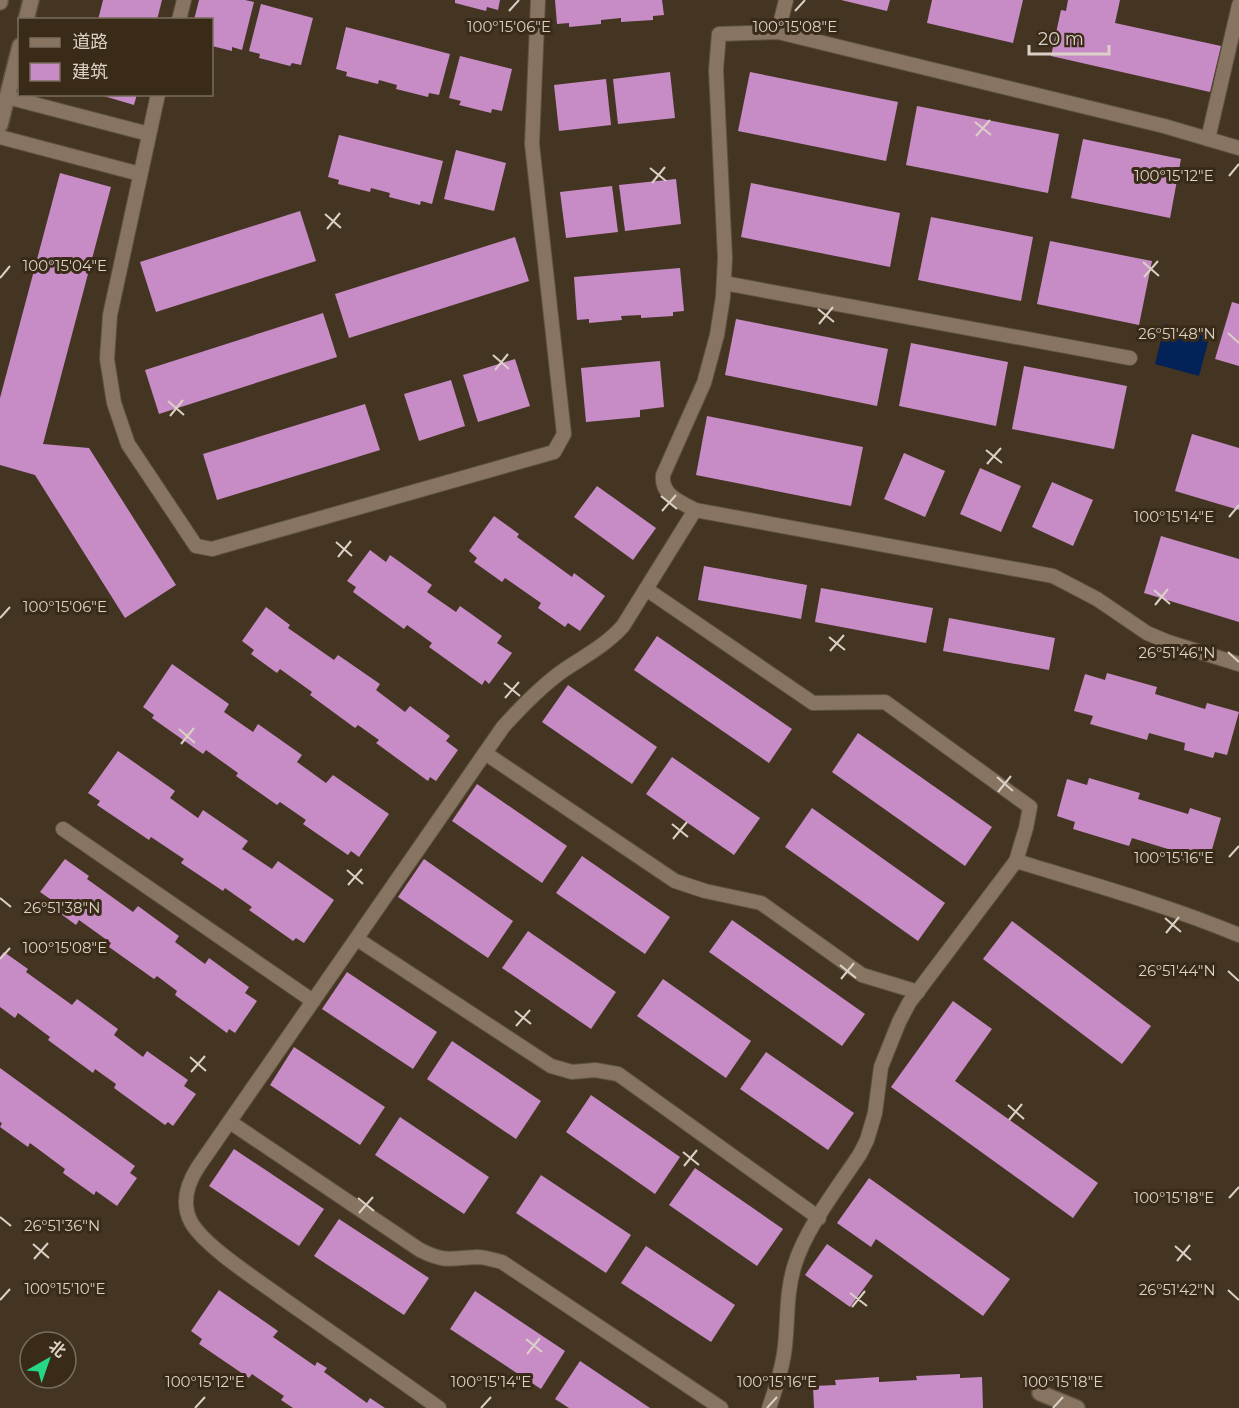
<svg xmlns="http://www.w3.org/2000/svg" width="1239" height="1408" viewBox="0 0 1239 1408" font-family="Montserrat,'Noto Sans SC',sans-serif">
	<rect width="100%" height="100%" fill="#443522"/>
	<polygon fill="#032258" points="1165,324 1210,335 1199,376 1155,364"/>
	<g fill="#c78cc6">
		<polygon points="103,0 162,0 157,20 98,20"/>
		<polygon points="199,0 245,0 254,2 242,50 232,47 232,51 212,46 212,20 194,20"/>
		<polygon points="455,0 500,0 498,10 487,7 486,11 455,3"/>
		<polygon points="555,0 662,0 664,15 653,16 653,20 621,22 621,18 601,20 601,24 569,27 569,23 557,24"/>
		<polygon points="841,0 890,0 887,11"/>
		<polygon points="932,0 1023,0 1013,43 927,23"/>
		<polygon points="1068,0 1120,0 1115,23 1221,46 1210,92 1051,56 1061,10 1066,11"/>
		<polygon points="261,4 313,18 301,65 292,63 290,66 259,58 260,54 249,51"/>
		<polygon points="346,27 450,54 439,95 429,93 428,97 396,89 397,85 379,80 378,84 346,76 347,72 336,69"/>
		<polygon points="460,56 512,69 502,111 492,109 491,113 459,105 461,101 449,98"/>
		<polygon points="670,72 675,118 618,124 613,79"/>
		<polygon points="750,72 898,102 886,161 738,131"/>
		<polygon points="606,79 611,125 559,131 554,85"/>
		<polygon points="97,94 137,94 134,105"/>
		<polygon points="917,106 1059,134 1048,193 906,165"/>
		<polygon points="339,135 443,161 432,204 421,201 420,205 389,197 390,193 371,188 370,192 338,184 339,180 328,177"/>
		<polygon points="1083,139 1181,159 1170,218 1071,198"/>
		<polygon points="456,150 506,163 494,211 444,199"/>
		<polygon points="60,173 111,187 43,444 89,448 176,585 125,618 35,475 0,465 0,398"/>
		<polygon points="676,179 681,224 625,231 619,185"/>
		<polygon points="751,183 900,213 890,267 741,237"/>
		<polygon points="612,186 618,232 566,238 560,192"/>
		<polygon points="300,211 316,261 156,312 140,262"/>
		<polygon points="931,217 1033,237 1021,301 918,280"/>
		<polygon points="515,237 529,281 349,338 335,294"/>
		<polygon points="1050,241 1152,261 1139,325 1037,304"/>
		<polygon points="680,268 684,311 673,312 673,316 641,318 641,315 621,316 622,320 589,323 589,319 577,320 574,277"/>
		<polygon points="1232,302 1239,304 1239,366 1215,359"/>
		<polygon points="323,313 337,357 159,414 145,370"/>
		<polygon points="736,319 888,349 877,406 725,375"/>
		<polygon points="911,343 1008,362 996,426 899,406"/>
		<polygon points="515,359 530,406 478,422 463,375"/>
		<polygon points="660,361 664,407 640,410 640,417 586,422 581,368"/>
		<polygon points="1024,366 1127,386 1114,449 1012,429"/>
		<polygon points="451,380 465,426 419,441 404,394"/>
		<polygon points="365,404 380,450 217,500 203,454"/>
		<polygon points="707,416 863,447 851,506 696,475"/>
		<polygon points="1192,434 1239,448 1239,510 1175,491"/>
		<polygon points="904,453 945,471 925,517 884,499"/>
		<polygon points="980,468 1021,486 1001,532 960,514"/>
		<polygon points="1052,482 1093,500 1073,546 1032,527"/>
		<polygon points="597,486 656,528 633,560 574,517"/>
		<polygon points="494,516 519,534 517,537 572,577 574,573 605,596 580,631 568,623 565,627 538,608 541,603 505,578 502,582 474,562 477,558 469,551"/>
		<polygon points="1161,536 1239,559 1239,622 1144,593"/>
		<polygon points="370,550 386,562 390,555 432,585 427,592 456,612 460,606 502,636 497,643 512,653 489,684 485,680 482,685 429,647 432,643 407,625 404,629 353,592 356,587 347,581"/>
		<polygon points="704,566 807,585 801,619 698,600"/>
		<polygon points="821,588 933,608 926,643 815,622"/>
		<polygon points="266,607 290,625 288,628 334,660 338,655 380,684 376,690 405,712 410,706 450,736 446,741 458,750 436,781 430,777 428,781 376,743 379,740 358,725 355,728 310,695 312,692 280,669 277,673 251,654 254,650 242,641"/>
		<polygon points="949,618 1055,638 1049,670 943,651"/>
		<polygon points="657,636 792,729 769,763 634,670"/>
		<polygon points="172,664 229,704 224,712 253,732 258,724 302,755 297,762 326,783 333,775 389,814 359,857 351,851 348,855 303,824 306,820 280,802 277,805 236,776 238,773 206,750 203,754 152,718 154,715 143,707"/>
		<polygon points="1107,673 1157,687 1155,694 1205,709 1207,703 1239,712 1227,755 1215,752 1213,758 1184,750 1185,743 1149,733 1147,740 1090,724 1093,716 1074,711 1085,674 1105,680"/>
		<polygon points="568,685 657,747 632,784 542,722"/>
		<polygon points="858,733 992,827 965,866 832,772"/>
		<polygon points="118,751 175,791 170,798 198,818 203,810 248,841 242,849 272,869 278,861 334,900 304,943 296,938 293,941 249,910 252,907 225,888 223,891 181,863 184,859 151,837 149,840 97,805 100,801 88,793"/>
		<polygon points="672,757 760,818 734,855 646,794"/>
		<polygon points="1089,778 1140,793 1138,799 1188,814 1190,808 1221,818 1209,860 1197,857 1195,864 1166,855 1168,849 1132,838 1129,846 1073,829 1075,822 1057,816 1067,779 1087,785"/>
		<polygon points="477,784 567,846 542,883 452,821"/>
		<polygon points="812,808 945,903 918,941 785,847"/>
		<polygon points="582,856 670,917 645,954 556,893"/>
		<polygon points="65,859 89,876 87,879 133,912 138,906 179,936 175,942 205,964 209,958 249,987 245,993 257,1001 235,1033 229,1029 227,1033 175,995 177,991 157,976 154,979 109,947 111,943 79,920 76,925 50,906 53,901 40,892"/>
		<polygon points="424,859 513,921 488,958 398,897"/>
		<polygon points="732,920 865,1014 842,1046 709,952"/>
		<polygon points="1012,921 1151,1026 1122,1064 983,959"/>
		<polygon points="528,931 616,992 591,1029 502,968"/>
		<polygon points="4,952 28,969 26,972 72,1005 77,999 118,1029 114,1035 143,1057 147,1051 188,1080 184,1086 196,1094 173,1126 168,1122 165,1125 114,1088 116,1084 95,1069 93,1073 48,1040 50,1037 18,1013 15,1018 0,1007 0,957"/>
		<polygon points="347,972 437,1032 413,1069 322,1009"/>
		<polygon points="663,979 751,1041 726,1078 637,1016"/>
		<polygon points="953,1001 992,1029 955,1081 1098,1183 1073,1218 891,1087"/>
		<polygon points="452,1041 541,1101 516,1139 427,1079"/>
		<polygon points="294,1047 385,1107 360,1145 270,1085"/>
		<polygon points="766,1052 854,1113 828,1150 740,1089"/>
		<polygon points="0,1068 135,1166 130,1173 137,1178 117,1206 96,1191 94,1195 63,1173 65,1169 30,1143 28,1147 0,1127 2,1123 0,1122"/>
		<polygon points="591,1095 680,1157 655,1194 566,1132"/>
		<polygon points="400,1117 489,1177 464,1214 375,1155"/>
		<polygon points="234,1149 324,1209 299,1246 209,1186"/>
		<polygon points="695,1168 783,1229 757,1266 669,1205"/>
		<polygon points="541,1175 631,1235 606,1273 516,1213"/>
		<polygon points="869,1178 1010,1279 983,1316 876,1239 871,1247 837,1223"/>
		<polygon points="339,1219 429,1278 404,1315 314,1256"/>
		<polygon points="827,1244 873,1276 850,1307 805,1275"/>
		<polygon points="646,1246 735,1305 711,1342 621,1283"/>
		<polygon points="219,1290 278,1331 273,1337 315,1366 317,1362 327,1368 324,1372 367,1403 370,1398 385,1408 293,1408 281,1400 284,1396 252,1374 249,1378 199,1344 202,1339 191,1331"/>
		<polygon points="475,1291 565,1351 541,1389 450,1329"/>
		<polygon points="580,1361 650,1408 569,1408 555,1399"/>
		<polygon points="960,1374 960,1378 982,1377 983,1408 814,1408 813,1386 836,1385 835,1380 879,1377 879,1382 917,1380 916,1376"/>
	</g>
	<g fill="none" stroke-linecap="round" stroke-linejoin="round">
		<g stroke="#5f5242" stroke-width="16">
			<g id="lane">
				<polyline points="179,20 184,0"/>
				<polyline points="778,32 786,0"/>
				<polyline points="158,94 110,315 107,359 114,403 128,444 196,546 212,549 554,452 564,434 532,144 538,0"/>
				<polyline points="7,97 149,134"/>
				<polyline points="0,137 140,174"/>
				<polyline points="1208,139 1239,5"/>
				<path d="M1239,148L1164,126L778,32L719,34L716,70L725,258L723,297L717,335L704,383L663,475C661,495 679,501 695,510L1053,576L1097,599L1147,633L1168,642L1239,664"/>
				<polyline points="724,283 1130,358"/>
				<path d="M646,589L813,703L885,702L1030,807L1026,828L1016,861L909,1003L899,1022L881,1067L875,1113L867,1140L860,1154C839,1186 806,1228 795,1264C786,1291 788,1319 785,1346C783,1367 776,1388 769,1408"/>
				<polyline points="485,753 675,881 705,891 761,903 862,975 918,992"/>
				<polyline points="63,829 313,1001"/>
				<path d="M1016,861C1091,884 1167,905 1239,935"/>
				<polyline points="357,939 551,1066 572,1072 595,1070 618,1074 819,1218"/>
				<path d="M230,1122L420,1250C446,1263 450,1258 477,1257C485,1257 494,1260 502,1262L721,1408"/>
				<path d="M439,1408C387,1371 335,1335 282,1298C259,1281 204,1246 191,1222C181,1203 187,1184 198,1167L503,727C522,706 541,686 564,670C585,656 606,645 623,626L695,510"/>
			</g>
		</g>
		<g stroke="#5f5242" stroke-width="18">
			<polyline id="street" points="1040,1393 1077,1408"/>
		</g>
		<g stroke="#5f5242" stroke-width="18">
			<g id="secondary">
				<polyline points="0,2 0,0"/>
				<polyline points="26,20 31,0"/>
				<polyline points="0,125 20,46"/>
			</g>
		</g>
		<use href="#lane" stroke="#877561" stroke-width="14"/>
		<use href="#street" stroke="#877561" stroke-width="15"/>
		<use href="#secondary" stroke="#877561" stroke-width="15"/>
	</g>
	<path fill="none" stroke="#dbd1c6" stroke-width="2" d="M509,11L519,0M795,11L805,0M975,122L991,135M976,136L990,120M650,168L666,181M1229,176L1239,164M652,183L665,167M325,214L341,228M327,229L340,213M1143,262L1159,276M1144,277L1158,261M0,278L10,266M818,309L834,322M819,324L833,307M1228,333L1239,343M493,355L509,369M495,370L508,354M168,401L184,415M170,416L183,400M986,450L1002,463M987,464L1001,448M661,496L677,509M662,511L676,495M1229,517L1239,505M336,542L352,556M338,557L351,541M1154,590L1170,604M1155,605L1168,589M0,618L10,607M829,637L845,650M830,651L844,635M1228,652L1239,662M504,683L520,696M505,698L519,682M179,729L195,743M181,744L194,728M997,777L1013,791M998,792L1011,776M672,824L688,837M673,839L687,822M1229,857L1239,846M347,870L363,884M348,885L362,869M0,898L11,907M1165,918L1181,932M1166,933L1179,917M0,959L10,948M840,965L856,978M1228,971L1239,981M841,979L854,963M515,1011L531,1024M516,1026L530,1010M190,1057L206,1071M191,1072L205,1056M1008,1105L1024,1119M1009,1120L1022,1104M683,1152L699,1165M684,1166L697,1150M358,1198L374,1211M1229,1198L1239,1187M359,1213L373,1197M0,1217L11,1226M33,1244L49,1258M1175,1246L1191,1260M34,1259L48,1243M1177,1261L1190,1245M1228,1290L1239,1300M850,1293L867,1306M0,1300L10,1289M852,1307L865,1291M526,1339L542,1352M527,1354L540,1338M195,1408L205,1397M481,1408L491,1397M767,1408L777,1397M1053,1408L1063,1397"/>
	<g font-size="15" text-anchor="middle" fill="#dbd1c6" stroke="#3a2b19" stroke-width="6" stroke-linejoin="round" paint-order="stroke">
		<text x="509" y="32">100°15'06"E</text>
		<text x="795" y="32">100°15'08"E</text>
		<text x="1174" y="181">100°15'12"E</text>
		<text x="65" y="271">100°15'04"E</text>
		<text x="1177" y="339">26°51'48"N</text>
		<text x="1174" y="522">100°15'14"E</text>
		<text x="65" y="612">100°15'06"E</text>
		<text x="1177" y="658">26°51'46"N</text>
		<text x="1174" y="863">100°15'16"E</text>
		<text x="62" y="913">26°51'38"N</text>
		<text x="65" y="953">100°15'08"E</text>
		<text x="1177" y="976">26°51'44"N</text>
		<text x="1174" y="1203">100°15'18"E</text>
		<text x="62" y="1231">26°51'36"N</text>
		<text x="65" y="1294">100°15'10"E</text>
		<text x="1177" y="1295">26°51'42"N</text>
		<text x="205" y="1387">100°15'12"E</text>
		<text x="491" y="1387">100°15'14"E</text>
		<text x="777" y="1387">100°15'16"E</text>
		<text x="1063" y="1387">100°15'18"E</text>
	</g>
	<rect x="18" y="18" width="195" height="78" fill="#3a2b19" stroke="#7a6d5e" stroke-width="1.5"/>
	<rect x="30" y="38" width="30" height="9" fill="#877561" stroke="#7a6d5e" stroke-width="1.5"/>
	<text x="72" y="48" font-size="18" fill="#dbd1c6">道路</text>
	<rect x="30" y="63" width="30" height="18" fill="#c78cc6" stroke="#7a6d5e" stroke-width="1.5"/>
	<text x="72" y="78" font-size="18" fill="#dbd1c6">建筑</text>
	<g transform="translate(48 1360) rotate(40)"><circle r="28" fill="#3a2b19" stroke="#7a6d5e" stroke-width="1.5"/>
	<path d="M0-4.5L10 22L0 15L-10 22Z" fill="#25d886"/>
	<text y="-9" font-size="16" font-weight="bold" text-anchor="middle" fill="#dbd1c6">北</text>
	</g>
	<path d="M1029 45v9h80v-9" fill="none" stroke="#dbd1c6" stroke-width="3"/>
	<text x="1038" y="45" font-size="18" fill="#dbd1c6" stroke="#3a2b19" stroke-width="4.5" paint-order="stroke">20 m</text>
</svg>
